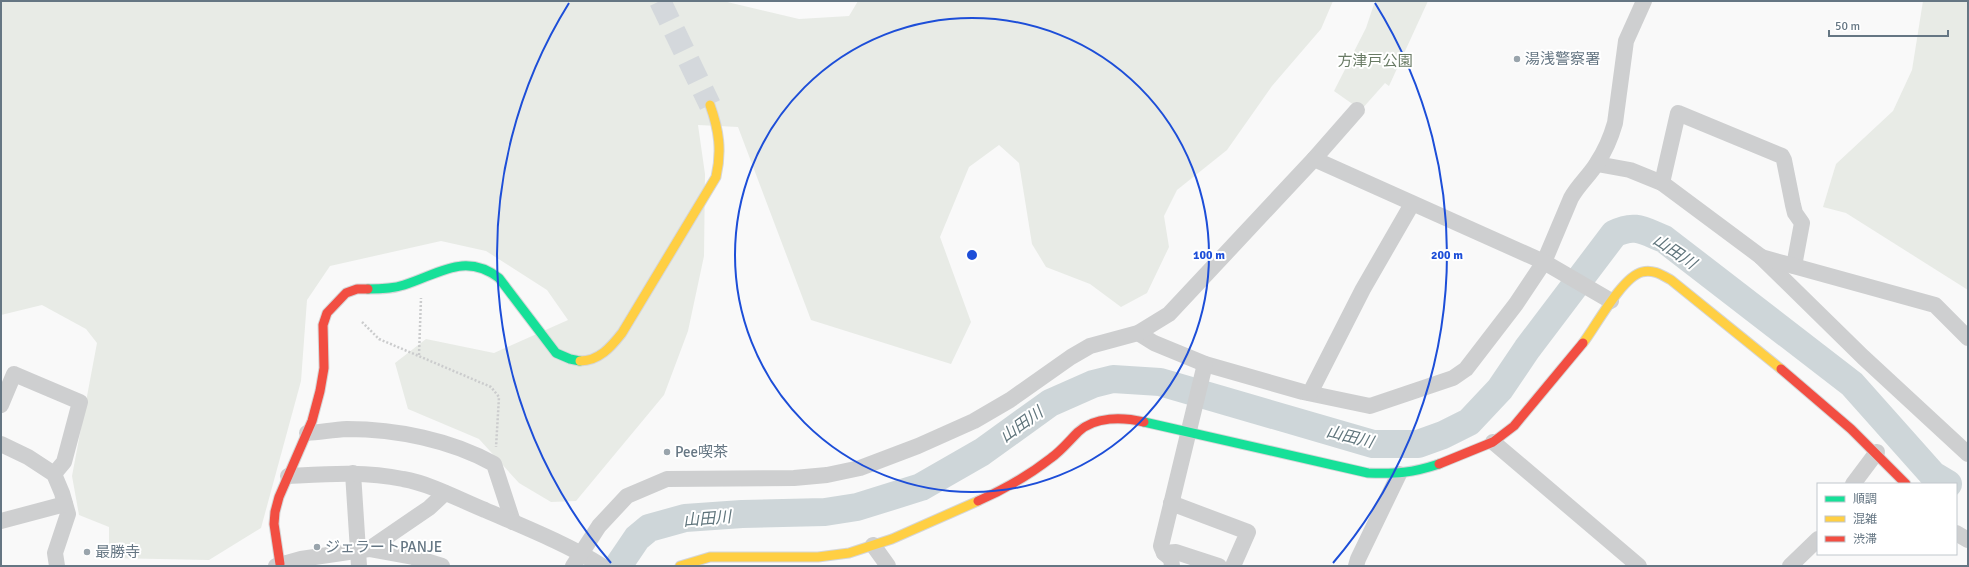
<svg xmlns="http://www.w3.org/2000/svg" width="1969" height="567" viewBox="0 0 1969 567" font-family="Signika,'Noto Sans JP',sans-serif">
	<rect width="100%" height="100%" fill="#f9f9f9"/>
	<g fill="#e8ebe6">
		<polygon points="1,1 723,1 799,19 849,16 858,1 1333,1 1321,29 1272,86 1227,150 1177,190 1164,216 1169,247 1147,293 1121,307 1090,284 1046,267 1032,244 1019,163 999,145 969,167 940,237 971,322 951,364 811,320 738,127 698,125 705,174 704,256 688,331 664,395 576,501 551,502 519,483 479,439 408,409 395,363 426,339 494,353 568,320 547,290 486,251 441,241 330,266 307,300 301,381 261,528 209,560 109,558 109,527 79,515 72,476 97,343 86,329 42,305 1,315"/>
		<polygon points="1375,1 1428,1 1389,86 1385,83 1361,110 1334,91 1366,28"/>
		<polygon points="1923,1 1968,1 1968,290 1846,213 1823,207 1836,164 1893,111 1912,70"/>
	</g>
	<g fill="none" stroke-linecap="round" stroke-linejoin="round">
		<path stroke="#ced6d9" stroke-width="28" d="M618,566L637,538L649,528L685,518L742,514L825,512L857,507L921,487L982,452L1050,403L1093,384L1113,379L1160,382L1373,444H1418L1443,435L1469,422L1500,389L1527,349L1614,234C1635,223 1644,231 1664,239L1852,384L1933,475L1948,484"/>
		<polyline stroke="#d4d8dc" stroke-width="22" stroke-dasharray="22 11" stroke-linecap="butt" points="660,1 710,105"/>
		<g stroke="#d5d6d7" stroke-width="11">
			<g id="fast">
				<path d="M368,289C380,289 392,289 404,285C439,274 465,252 499,278L556,353L570,359L580,361"/>
				<path d="M1144,422L1368,473C1396,474 1412,473 1439,464"/>
			</g>
		</g>
		<g stroke="#d5d6d7" stroke-width="11">
			<g id="slow">
				<path d="M1583,343C1596,326 1622,277 1642,272C1653,269 1662,275 1671,280L1781,369"/>
				<path d="M580,361C599,361 611,347 622,333L716,177C722,151 719,130 710,105"/>
				<polyline points="680,566 710,557 818,557 849,553 892,539 978,501"/>
			</g>
		</g>
		<g stroke="#d5d6d7" stroke-width="11">
			<g id="jam">
				<polyline points="1781,369 1851,429 1906,484"/>
				<polyline points="1439,464 1493,442 1514,426 1583,343"/>
				<path d="M978,501C1005,489 1028,476 1051,458C1061,451 1069,441 1078,432C1095,416 1123,417 1144,422"/>
				<polyline points="280,564 274,524 275,512 279,497 312,421 320,391 324,368 323,325 327,313 346,293 357,289 368,289"/>
			</g>
		</g>
		<g stroke="#cbcccd" stroke-width="2.5" stroke-dasharray="2 2" stroke-linecap="butt">
			<polyline points="362,322 379,339 491,387 499,397 496,447"/>
			<polyline points="419,355 421,298"/>
		</g>
		<g stroke="#cecfd0" stroke-width="16">
			<polyline points="1314,159 1357,110"/>
			<polyline points="1597,164 1630,170 1662,183 1760,256 1863,357 1968,454"/>
			<polyline points="1662,183 1678,113 1782,156 1784,160 1793,205 1795,213 1802,223 1794,266"/>
			<polyline points="1761,257 1935,305 1968,338"/>
			<path d="M1138,333L1154,343L1205,364L1303,392L1370,406L1453,378L1466,369L1516,304L1544,262L1571,198C1578,185 1590,175 1597,163C1605,151 1611,137 1615,123L1626,41L1644,1"/>
			<polyline points="1310,393 1363,289 1412,204"/>
			<polyline points="1,405 14,374 80,402 64,462 54,474"/>
			<path d="M307,433C320,432 333,430 347,429C396,429 451,440 494,464L513,522"/>
			<polyline points="1493,442 1639,566"/>
			<polyline points="1,444 28,457 54,474 62,493 68,514 55,553 57,566"/>
			<polyline points="353,473 359,566"/>
			<path d="M288,476C327,474 364,471 403,479C431,484 458,499 485,510C524,527 565,543 602,566"/>
			<polyline points="1853,484 1877,452"/>
			<polyline points="1171,503 1248,532 1233,566"/>
			<polyline points="1,521 65,504"/>
			<polyline points="1956,533 1968,540"/>
			<polyline points="873,545 888,566"/>
			<polyline points="369,549 413,557 442,566"/>
			<polyline points="1164,553 1176,552 1219,566"/>
			<polyline points="276,566 301,559 369,549 429,508 445,493"/>
			<polyline points="573,566 599,526 627,496 667,479 794,478 827,475 860,468 918,446 974,421 1010,400 1071,357 1090,346 1138,333 1169,314 1314,159 1544,262 1611,301"/>
			<polyline points="1172,566 1171,559 1164,553 1161,546 1205,364"/>
			<polyline points="1356,566 1358,559 1399,474"/>
			<polyline points="1790,566 1818,539"/>
		</g>
		<use href="#fast" stroke="#16e098" stroke-width="9"/>
		<use href="#slow" stroke="#ffcf43" stroke-width="9"/>
		<use href="#jam" stroke="#f24e42" stroke-width="9"/>
	</g>
	<g fill="none" stroke="#1d4ed8" stroke-width="2">
		<circle cx="972" cy="255" r="237"/>
		<path d="M611 563A475 475 0 0 1 569 3M1375 3A475 475 0 0 1 1333 563"/>
	</g>
	<g fill="#99a4ac" stroke="#fff" stroke-width="1.5">
		<circle cx="1517" cy="59" r="4"/>
		<circle cx="667" cy="452" r="4"/>
		<circle cx="317" cy="547" r="4"/>
		<circle cx="87" cy="552" r="4"/>
	</g>
	<g text-anchor="middle" stroke-width="4" stroke-linejoin="round" paint-order="stroke">
		<g font-size="15" fill="#657683" stroke="#fff" text-anchor="start">
			<text x="1525" y="64">湯浅警察署</text>
			<text x="675" y="457">Pee喫茶</text>
			<text x="325" y="552">ジェラートPANJE</text>
			<text x="95" y="557">最勝寺</text>
		</g>
		<g font-size="15" fill="#687a64" stroke="#fff">
			<text x="1375" y="66">方津戸公園</text>
		</g>
		<g font-size="16" font-style="italic" fill="#60757c" stroke="#fff">
			<text transform="translate(1675 251) rotate(34)" y="6">山田川</text>
			<text transform="translate(1021 424) rotate(-36)" y="6">山田川</text>
			<text transform="translate(1350 436) rotate(14)" y="6">山田川</text>
			<text transform="translate(707 518) rotate(-5)" y="6">山田川</text>
		</g>
	</g>
	<circle cx="972" cy="255" r="6" fill="#1d4ed8" stroke="#fff" stroke-width="2"/>
	<g font-size="12" text-anchor="middle" font-weight="bold" fill="#1d4ed8" stroke="#fff" stroke-width="4" stroke-linejoin="round" paint-order="stroke">
		<text x="1209" y="259">100 m</text>
		<text x="1447" y="259">200 m</text>
	</g>
	<rect width="1969" height="567" fill="none" stroke="#657683" stroke-width="4"/>
	<rect x="1817" y="483" width="140" height="72" fill="#ffffff" stroke="#c1c8cd"/>
	<rect x="1825" y="496" width="20" height="6" fill="#16e098" stroke="#c1c8cd"/>
	<text x="1853" y="503" font-size="12" fill="#657683">順調</text>
	<rect x="1825" y="516" width="20" height="6" fill="#ffcf43" stroke="#c1c8cd"/>
	<text x="1853" y="523" font-size="12" fill="#657683">混雑</text>
	<rect x="1825" y="536" width="20" height="6" fill="#f24e42" stroke="#c1c8cd"/>
	<text x="1853" y="543" font-size="12" fill="#657683">渋滞</text>
	<path d="M1829 30v6h119v-6" fill="none" stroke="#657683" stroke-width="2"/>
	<text x="1835" y="30" font-size="12" fill="#657683" stroke="#ffffff" stroke-width="3" paint-order="stroke">50 m</text>
</svg>
